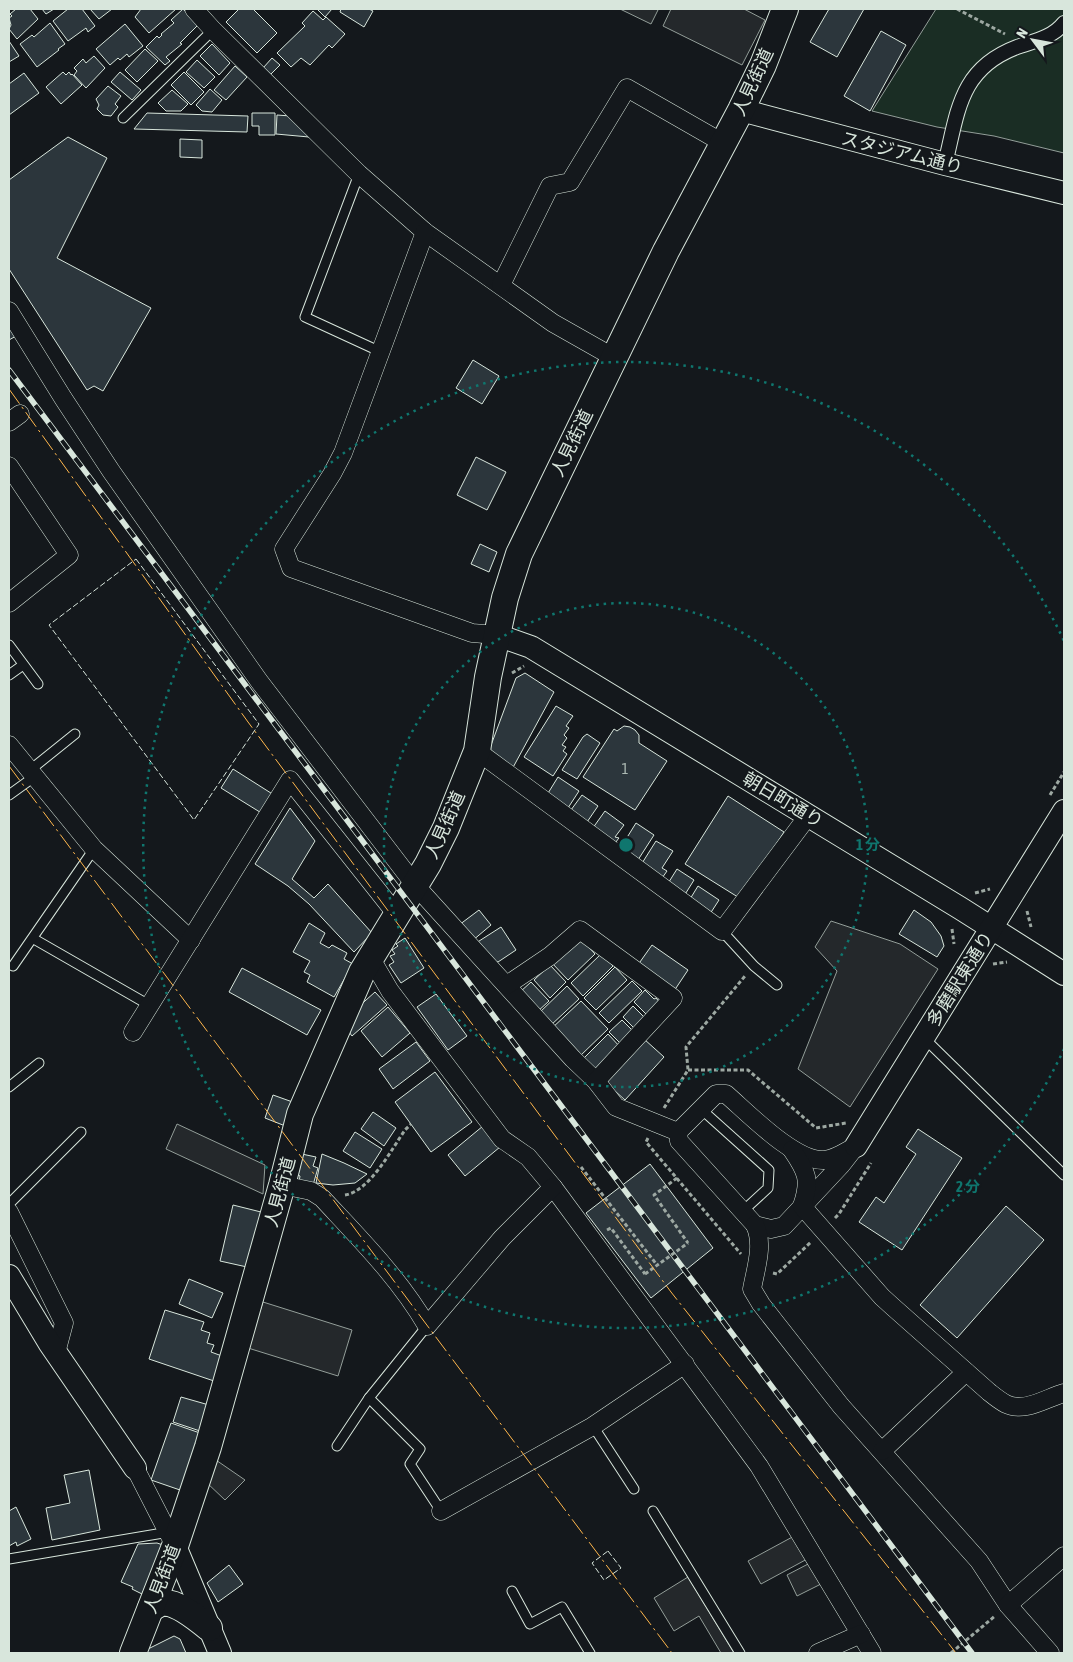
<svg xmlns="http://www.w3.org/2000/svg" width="1073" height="1662" viewBox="0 0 1073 1662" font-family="'Asap Condensed','Noto Sans JP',sans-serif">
	<rect width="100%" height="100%" fill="#14181c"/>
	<polygon fill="#1a2d24" stroke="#939e99" points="936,9 1064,9 1064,153 994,136 937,127 872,111"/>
	<g fill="#24282b" stroke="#939e99">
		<polygon points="620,9 656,9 658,10 651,24"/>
		<polygon points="671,9 744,9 765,20 742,65 663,26"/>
		<polygon points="831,921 900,944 938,969 850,1107 798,1069 837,971 815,947"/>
		<polygon points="177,1124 265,1165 263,1194 166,1149"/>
		<polygon points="263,1302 352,1330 338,1376 248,1348"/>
		<polygon points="213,1458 245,1480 225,1500 205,1481"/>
		<polygon points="796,1535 809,1558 761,1584 748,1561"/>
		<polygon points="810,1563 821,1584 797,1596 787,1575"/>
		<polygon points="688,1577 734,1653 721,1653 699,1616 674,1631 654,1598"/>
	</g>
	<g fill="#2c363c" stroke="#d8e6dc">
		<polygon points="16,9 30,9 38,19 17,39 9,29 11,25 9,18 12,16 10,14"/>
		<polygon points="42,9 54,9 46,14"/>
		<polygon points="68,9 82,9 95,26 88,32 86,28 68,41 53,21"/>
		<polygon points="90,9 112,9 99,19"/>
		<polygon points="141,9 176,9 149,33 135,17"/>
		<polygon points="183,9 198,25 180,43 182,44 166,57 170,61 165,65 146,47 157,36 159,38 162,35 161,34 174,23 171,20"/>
		<polygon points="239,9 253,9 277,33 257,53 226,22"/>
		<polygon points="320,9 332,9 325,17 318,10"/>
		<polygon points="341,9 369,9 373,11 364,27 340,12"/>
		<polygon points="829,9 864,9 837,57 810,42"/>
		<polygon points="313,11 323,20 326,17 345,34 332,48 329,45 310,65 301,58 291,67 277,53 305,26 302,23"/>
		<polygon points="50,23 65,44 58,49 59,50 37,67 20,44 32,35 34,37"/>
		<polygon points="125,24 143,46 129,57 127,54 120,60 118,58 110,65 96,49"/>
		<polygon points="881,31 906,45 870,111 844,96"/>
		<polygon points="9,41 19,56 9,62"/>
		<polygon points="212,44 230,63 219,75 200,56"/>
		<polygon points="145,49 158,61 137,82 125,70"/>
		<polygon points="94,56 105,68 86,88 74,75 77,71 74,68 83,59 86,63"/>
		<polygon points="272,58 280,65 270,75 263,68"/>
		<polygon points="197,60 215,77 204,88 186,72"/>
		<polygon points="235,66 247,77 226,100 214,90"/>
		<polygon points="63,72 66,75 69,72 71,75 72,74 82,85 61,104 46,87"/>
		<polygon points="120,72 141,90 132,100 111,82"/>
		<polygon points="184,72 204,92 191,105 171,85"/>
		<polygon points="24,73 39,93 9,115 9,84"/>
		<polygon points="108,86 121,96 115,104 118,107 111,116 103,115 97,109 99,105 96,99"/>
		<polygon points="210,89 222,100 212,112 202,111 196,105"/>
		<polygon points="172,90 188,104 181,111 166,111 158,103"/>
		<polygon points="147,113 248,116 247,132 134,129"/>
		<polygon points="252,113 275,113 275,135 259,135 259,126 252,126"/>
		<polygon points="277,115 291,116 309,137 276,134"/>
		<polygon points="68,137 107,158 57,258 151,308 103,391 94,386 87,390 9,269 9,180"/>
		<polygon points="180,139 202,140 202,158 180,157"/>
		<polygon points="9,326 16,336 9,340"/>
		<polygon points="473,360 499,376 482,404 456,388"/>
		<polygon points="476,457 506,472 487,510 457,495"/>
		<polygon points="480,544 497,552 489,572 471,564"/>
		<polygon points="525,673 554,692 510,773 487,756 516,678"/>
		<polygon points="556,706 573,716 566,726 569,728 564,735 567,738 562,745 566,747 563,751 567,754 553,776 524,757"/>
		<polygon points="624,726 630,727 635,730 639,735 639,743 667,761 635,810 583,777 614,729 617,731"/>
		<polygon points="587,734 600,743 577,779 562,770 583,737"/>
		<polygon points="233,769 274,795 263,814 221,788"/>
		<polygon points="558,777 579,791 566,811 545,798"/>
		<polygon points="582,795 598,806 585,825 568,814"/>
		<polygon points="728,796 784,832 741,899 685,864"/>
		<polygon points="290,808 315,841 292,879 314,898 328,884 372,933 354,952 309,904 288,886 255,864"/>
		<polygon points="605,811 624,825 615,837 619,838 612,847 590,832"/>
		<polygon points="636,823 654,835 636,863 618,852"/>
		<polygon points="656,841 673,851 662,868 667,871 660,881 639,868"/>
		<polygon points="677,869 694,880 684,896 667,885"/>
		<polygon points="698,886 719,900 708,917 687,904"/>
		<polygon points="479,910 491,925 472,941 459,925"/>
		<polygon points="914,910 931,922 941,936 944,946 937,957 899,934"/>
		<polygon points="309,923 325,933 320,943 329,948 332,945 347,953 344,959 353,964 334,997 307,982 310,975 304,972 310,961 293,952"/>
		<polygon points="501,927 516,950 498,962 486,959 476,943"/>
		<polygon points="578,935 595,954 568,980 551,962"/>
		<polygon points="405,938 424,968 401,983 389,965 394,962 390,956 395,954 392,950 398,946 396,944"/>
		<polygon points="652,945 688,970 672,994 635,969"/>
		<polygon points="601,954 613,966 583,996 571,983"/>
		<polygon points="550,965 566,982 550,998 534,980"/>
		<polygon points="615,967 627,980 596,1010 584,998"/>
		<polygon points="242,968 321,1010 307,1035 229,992"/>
		<polygon points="632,981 642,991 609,1023 599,1013"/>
		<polygon points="531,982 549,1001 537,1012 520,992"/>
		<polygon points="567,986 579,999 550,1026 538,1014"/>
		<polygon points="645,990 654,999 656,998 663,1006 650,1018 634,1002"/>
		<polygon points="375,992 387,1005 352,1036 346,1028 356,1009"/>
		<polygon points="436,994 467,1036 448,1050 417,1007"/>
		<polygon points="581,1001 608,1029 579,1057 551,1029"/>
		<polygon points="633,1006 647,1020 637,1031 623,1017"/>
		<polygon points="388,1007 410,1033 382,1057 361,1031"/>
		<polygon points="622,1020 635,1033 623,1046 609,1032"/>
		<polygon points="608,1034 621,1048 592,1076 579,1063"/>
		<polygon points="644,1039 664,1057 625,1100 605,1082"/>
		<polygon points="416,1042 430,1061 393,1089 379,1069"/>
		<polygon points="435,1072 472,1122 431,1152 395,1102"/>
		<polygon points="273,1095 301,1105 293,1129 265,1118"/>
		<polygon points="373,1112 396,1128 384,1146 361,1129"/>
		<polygon points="483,1126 500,1147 465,1176 448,1155"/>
		<polygon points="918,1129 962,1158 902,1250 859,1222 876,1197 884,1203 916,1154 906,1147"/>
		<polygon points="355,1132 382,1149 370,1168 343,1151"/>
		<polygon points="297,1153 316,1157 313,1166 318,1168 313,1185 299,1182 300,1176 298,1175"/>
		<polygon points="322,1154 344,1163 367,1174 355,1183 333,1185 316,1183"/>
		<polygon points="650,1164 713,1248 651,1298 586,1213"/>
		<polygon points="233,1205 261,1212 247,1267 220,1261"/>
		<polygon points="1006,1206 1044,1240 957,1338 920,1305"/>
		<polygon points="189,1279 223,1293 212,1318 179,1304"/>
		<polygon points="165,1310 204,1322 201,1330 210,1333 207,1343 214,1345 211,1352 222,1356 214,1381 149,1359"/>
		<polygon points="181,1397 209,1405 200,1431 173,1422"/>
		<polygon points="171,1423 200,1433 180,1490 151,1480"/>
		<polygon points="89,1470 100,1530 52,1540 46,1508 70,1503 64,1475"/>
		<polygon points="16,1507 31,1539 17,1546 16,1542 9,1546 9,1511"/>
		<polygon points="157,1543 163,1545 142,1594 132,1589 133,1587 121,1582 138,1544"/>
		<polygon points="229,1565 243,1584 218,1602 207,1583"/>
		<polygon points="174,1636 180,1639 186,1653 146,1653 148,1649"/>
	</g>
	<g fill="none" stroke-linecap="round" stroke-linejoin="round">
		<g stroke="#d8e6dc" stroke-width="11">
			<g id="service">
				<polyline points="123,118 213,30"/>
				<polyline points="359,174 305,317 381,352"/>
				<polyline points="9,645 38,684"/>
				<polyline points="9,675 23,665"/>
				<polyline points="29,771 75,734"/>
				<polyline points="9,795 34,777"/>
				<polyline points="722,931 754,966 777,985"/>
				<polyline points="34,939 149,1005"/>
				<polyline points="13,966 94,849"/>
				<polyline points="924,1038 1064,1175"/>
				<polyline points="9,1087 39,1063"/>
				<polyline points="701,1109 769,1170 768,1188 743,1211"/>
				<polyline points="9,1204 81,1132"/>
				<polyline points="427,1326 369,1398 420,1449 410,1464 441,1511"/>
				<polyline points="593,1426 634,1489"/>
				<polyline points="337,1446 369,1398"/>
				<polyline points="653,1511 740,1653"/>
				<polyline points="9,1559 169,1532"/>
				<polyline points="512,1591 530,1624 562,1607 590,1653"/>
			</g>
		</g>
		<g stroke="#d8e6dc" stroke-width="16">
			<path id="pedestrian" d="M945,164C958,112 959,69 1017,47C1034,41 1052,38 1064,23"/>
		</g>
		<g stroke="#d8e6dc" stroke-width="19">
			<g id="minor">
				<polyline points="194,9 213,30 359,174 425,232 553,323 613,357"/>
				<polyline points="425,232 343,453 332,474 284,549 291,568 472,633 497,635"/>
				<polyline points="501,285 550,186 570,182 627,88 723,143"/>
				<polyline points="9,311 63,398 111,471 259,681 415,885 573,1059 596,1081 616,1107 678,1132"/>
				<polyline points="9,422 20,414"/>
				<polyline points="9,466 69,555 9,603"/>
				<polyline points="9,745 94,849 191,940"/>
				<polyline points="477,751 722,931 808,816"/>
				<polyline points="370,957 390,991 502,1139 528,1157 553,1187 759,1466 872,1653"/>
				<polyline points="507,985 550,956 580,930 673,998 596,1081"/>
				<polyline points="133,1032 290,780 397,915"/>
				<path d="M716,1094H726C748,1113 795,1162 824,1160C836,1159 846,1151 856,1146L842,1164L784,1226L771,1229L755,1225L679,1141L678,1132Z"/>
				<path d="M792,1150C807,1172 811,1180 802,1206L882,1297L893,1307L989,1392C994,1396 1000,1401 1006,1404C1025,1413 1046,1398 1064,1393"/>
				<path d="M282,1185L311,1191L322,1198C360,1239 399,1278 427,1326L502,1238L553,1187"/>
				<polyline points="9,1212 64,1323 56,1353"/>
				<path d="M755,1225C764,1245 756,1267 752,1289L761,1304L841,1406L979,1561L1008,1605L1050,1653"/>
				<polyline points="882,1451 966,1372"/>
				<polyline points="135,1468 175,1546"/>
				<polyline points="441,1511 593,1426 685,1364"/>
				<polyline points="1008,1605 1064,1556"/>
				<polyline points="818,1653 861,1634"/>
			</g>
		</g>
		<g stroke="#d8e6dc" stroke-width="24">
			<g id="tertiary">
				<polyline points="741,110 945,164 1064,193"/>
				<polyline points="497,635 531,647 960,908 1064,974"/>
				<polyline points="856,1146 1064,811"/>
				<polyline points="9,1276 50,1344 135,1468"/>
				<polyline points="175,1546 220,1653"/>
			</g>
		</g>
		<g stroke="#d8e6dc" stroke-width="28">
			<g id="secondary">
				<path d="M151,1608C154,1607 158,1604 162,1603C176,1601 198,1619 209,1628"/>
				<polyline points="133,1653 175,1546 208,1447 282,1185 300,1114 362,972 428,864 446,828 477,751 488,677 505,598 519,554 666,251 741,110 763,65 785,9"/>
			</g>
		</g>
		<g stroke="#9da8a2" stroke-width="3" stroke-dasharray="4 2.5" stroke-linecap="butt">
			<polyline points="957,9 1005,34"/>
			<polyline points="512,673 524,666"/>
			<polyline points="1050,795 1064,772"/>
			<polyline points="975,893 990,889"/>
			<polyline points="1027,911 1031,927"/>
			<polyline points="952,929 954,944"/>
			<polyline points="993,964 1007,962"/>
			<polyline points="688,1070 748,1070 816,1128 846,1123"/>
			<polyline points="664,1108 688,1070 686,1047 745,976"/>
			<polyline points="648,1138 646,1142 741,1254"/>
			<polyline points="581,1167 657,1265"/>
			<polyline points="677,1178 654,1195 688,1243"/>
			<path d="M345,1195C370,1191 391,1150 405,1130L411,1124"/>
			<polyline points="835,1218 839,1214 871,1163"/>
			<polyline points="607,1230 611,1228 645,1274"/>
			<polyline points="773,1273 777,1274 811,1242"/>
			<polyline points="951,1653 995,1616"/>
		</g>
		<use href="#service" stroke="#14181c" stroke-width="9"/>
		<use href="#pedestrian" stroke="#14181c" stroke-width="14"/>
		<use href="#minor" stroke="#14181c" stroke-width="18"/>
		<use href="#tertiary" stroke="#14181c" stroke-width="22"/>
		<use href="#secondary" stroke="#14181c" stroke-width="26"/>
		<g stroke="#d8e6dc" stroke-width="5.5">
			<polyline id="rail" points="9,370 972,1653"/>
		</g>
		<use href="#rail" stroke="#14181c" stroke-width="4" stroke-dasharray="11" stroke-linecap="butt"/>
		<polyline stroke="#9da8a2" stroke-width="3" stroke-dasharray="4 2.5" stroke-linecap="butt" points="645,1274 688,1243"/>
		<g stroke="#d8e6dc" stroke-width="1" stroke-dasharray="6 2.5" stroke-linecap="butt">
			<polygon points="136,559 259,724 194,820 49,625"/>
			<polygon points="608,1551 621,1568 604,1580 592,1563"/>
		</g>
		<g stroke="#ffb74d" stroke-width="1" stroke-dasharray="18 4 2.5 4" stroke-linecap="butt">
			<polyline points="9,389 248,722 671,1292 956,1653"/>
			<polyline points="9,766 672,1653"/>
		</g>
	</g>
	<g fill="none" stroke="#0f766e" stroke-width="2.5" stroke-dasharray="2.5 5">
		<circle cx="626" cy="845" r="242"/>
		<path d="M1064 1049A483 483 0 1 1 1064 641"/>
	</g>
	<g text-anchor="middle" stroke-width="4" stroke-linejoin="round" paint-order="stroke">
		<g font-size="15" fill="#adbab4">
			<text x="625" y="774">1</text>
		</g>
		<g font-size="18" fill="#d8e6dc" stroke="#14181c">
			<text transform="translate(753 82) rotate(-65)" y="6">人見街道</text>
			<text transform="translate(902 153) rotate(14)" y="6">スタジアム通り</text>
			<text transform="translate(572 443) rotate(-64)" y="6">人見街道</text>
			<text transform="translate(783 800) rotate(31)" y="6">朝日町通り</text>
			<text transform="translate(445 825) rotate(-66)" y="6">人見街道</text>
			<text transform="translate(960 979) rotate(-58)" y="6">多磨駅東通り</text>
			<text transform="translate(280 1192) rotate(-75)" y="6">人見街道</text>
			<text transform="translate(162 1579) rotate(-69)" y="6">人見街道</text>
		</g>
	</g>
	<circle cx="626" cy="845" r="8" fill="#0f766e" stroke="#14181c" stroke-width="2.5"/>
	<g font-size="15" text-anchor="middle" font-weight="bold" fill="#0f766e" stroke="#14181c" stroke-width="4" stroke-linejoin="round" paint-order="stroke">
		<text x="868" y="850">1 分</text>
		<text x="968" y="1192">2 分</text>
	</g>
	<rect width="1073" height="1662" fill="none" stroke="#d8e6dc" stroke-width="20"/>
	<g transform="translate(1033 40) rotate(302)" stroke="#14181c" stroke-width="4" paint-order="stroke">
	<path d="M0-4L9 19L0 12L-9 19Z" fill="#d8e6dc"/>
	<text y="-8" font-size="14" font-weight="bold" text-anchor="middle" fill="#d8e6dc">N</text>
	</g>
</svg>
